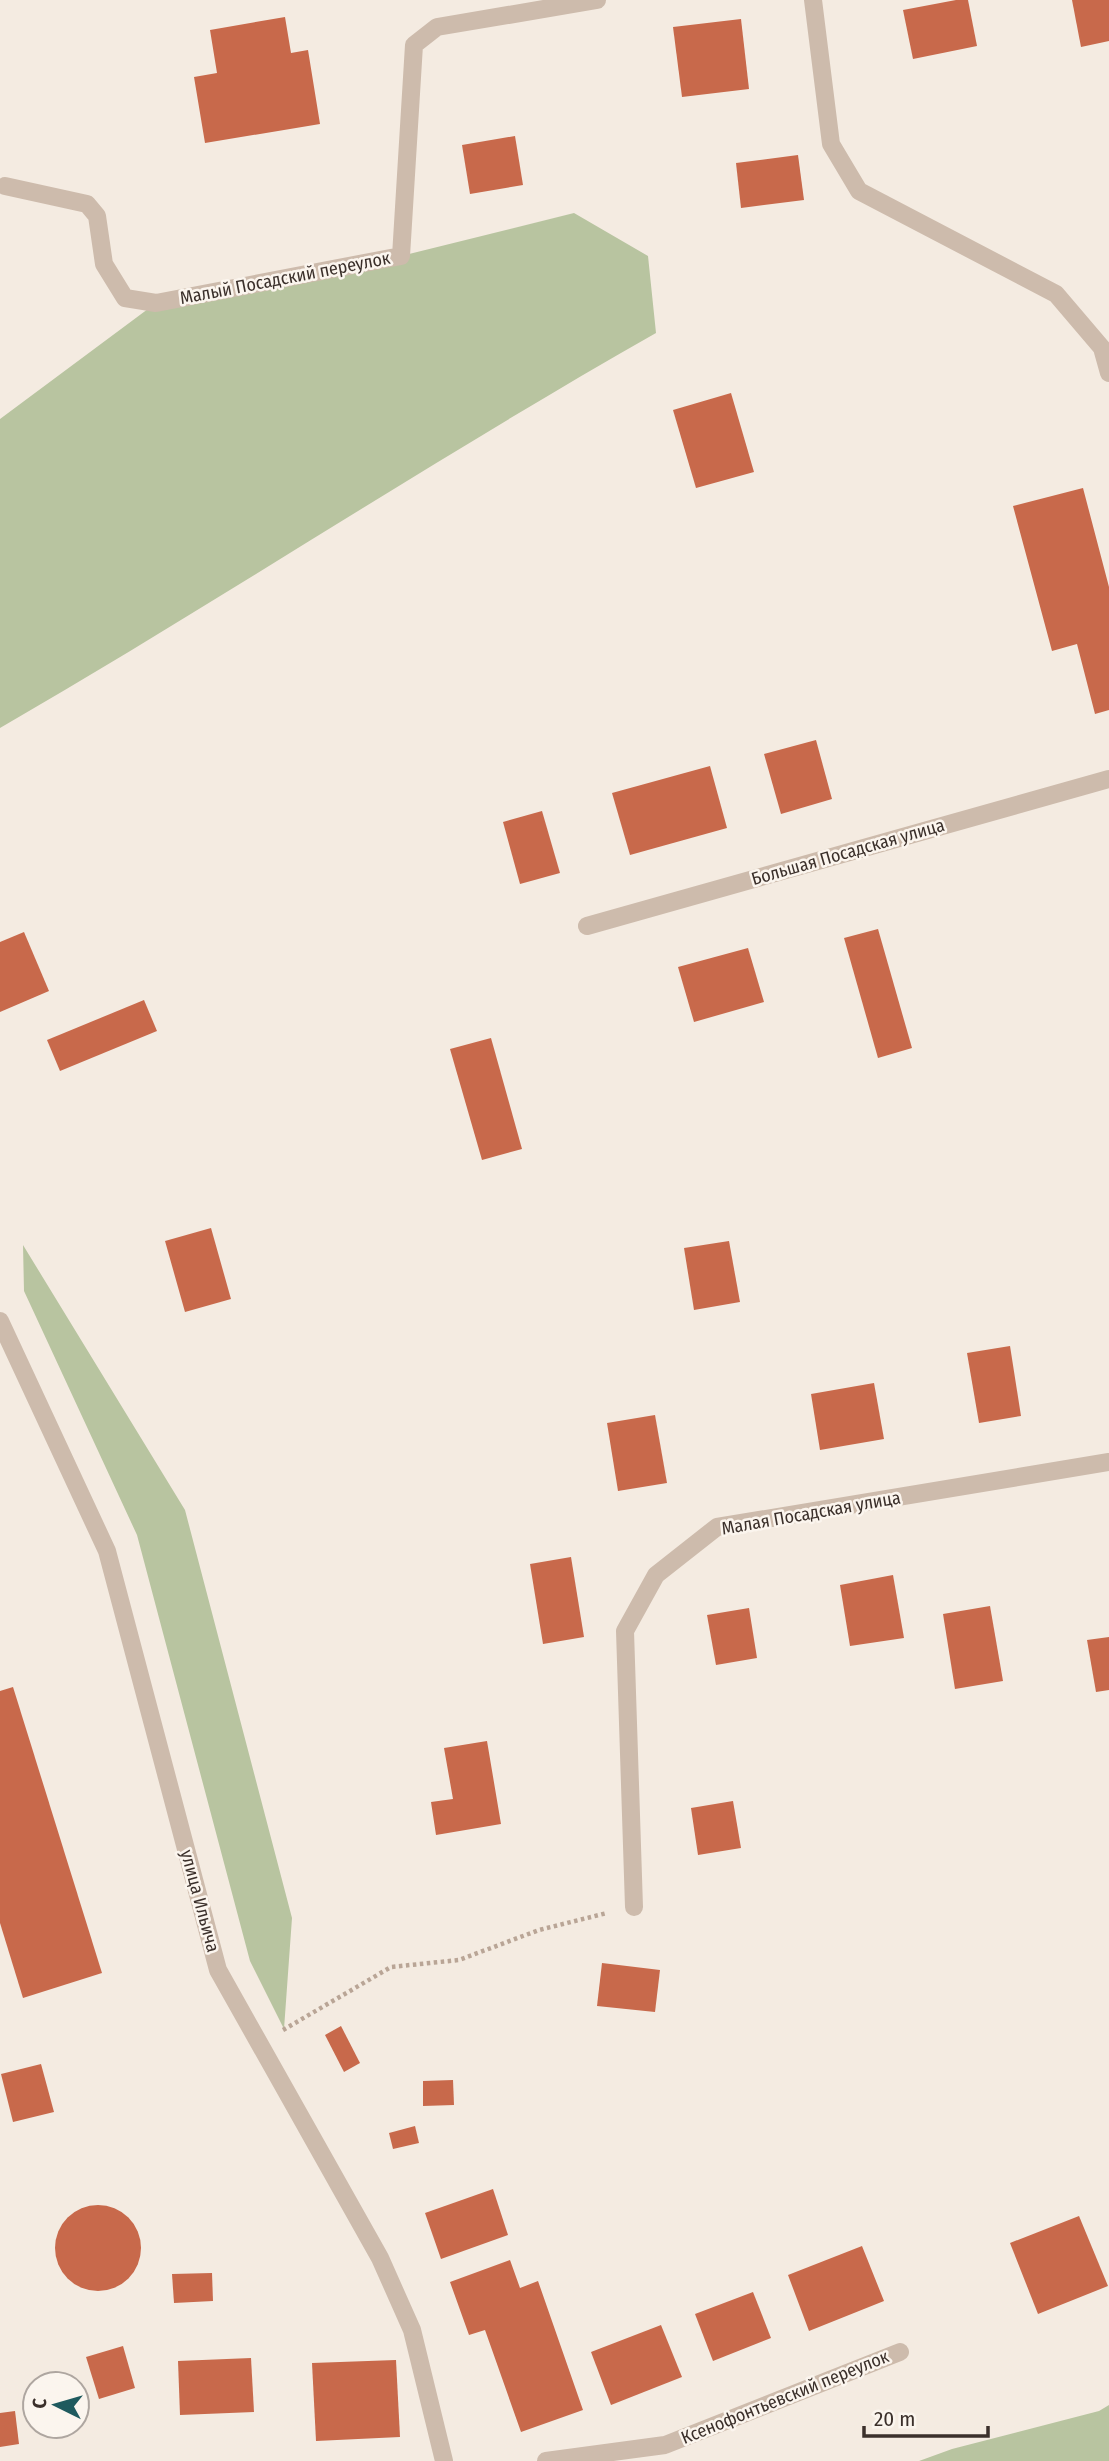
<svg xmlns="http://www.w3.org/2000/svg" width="1109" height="2461" viewBox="0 0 1109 2461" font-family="'Fira Sans Condensed',sans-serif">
	<rect width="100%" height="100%" fill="#f4ebe1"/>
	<g fill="#b8c4a0">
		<path d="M574,213L648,256L656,333C434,459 221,600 0,728V419L156,303L401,256Z"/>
		<polygon points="23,1245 185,1510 292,1918 284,2029 250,1961 137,1535 24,1291"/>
		<polygon points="1109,2405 1109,2461 919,2461 952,2449 1099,2411"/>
	</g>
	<g fill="#c8694b">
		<polygon points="956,0 968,0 977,46 913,59 903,10"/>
		<polygon points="1072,0 1109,0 1109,41 1081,47"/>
		<polygon points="285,17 291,53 308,50 320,124 205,143 194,77 217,73 210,30"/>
		<polygon points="741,19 749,89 682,97 673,27"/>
		<polygon points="515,136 523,185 470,194 462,145"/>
		<polygon points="798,155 804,200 741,208 736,163"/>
		<polygon points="731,393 754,472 696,488 673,410"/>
		<polygon points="1083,488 1109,587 1109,710 1095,714 1077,644 1052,651 1013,506"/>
		<polygon points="816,740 832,799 781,814 764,754"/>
		<polygon points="710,766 727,828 630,855 612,793"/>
		<polygon points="542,811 560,873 520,884 503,822"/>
		<polygon points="878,929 912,1048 878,1058 844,938"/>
		<polygon points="24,932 49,991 0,1012 0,942"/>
		<polygon points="748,948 764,1002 694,1022 678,967"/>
		<polygon points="144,1000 157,1031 60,1071 47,1040"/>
		<polygon points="491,1038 522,1149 482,1160 450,1049"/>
		<polygon points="211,1228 231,1299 185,1312 165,1241"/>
		<polygon points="729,1241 740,1302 694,1310 684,1248"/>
		<polygon points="1010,1346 1021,1416 979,1423 967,1353"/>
		<polygon points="874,1383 884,1439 820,1450 811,1394"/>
		<polygon points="655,1415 667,1483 618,1491 607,1423"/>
		<polygon points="571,1557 584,1637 543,1644 530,1564"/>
		<polygon points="893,1575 904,1638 850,1646 840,1585"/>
		<polygon points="990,1606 1003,1681 955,1689 943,1614"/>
		<polygon points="749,1608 757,1658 716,1665 707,1615"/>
		<polygon points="1109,1637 1109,1690 1096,1692 1087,1640"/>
		<polygon points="13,1687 102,1973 23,1998 0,1923 0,1691"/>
		<polygon points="487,1741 501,1824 436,1835 431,1802 453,1799 444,1748"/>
		<polygon points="733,1801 741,1848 698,1855 691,1808"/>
		<polygon points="602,1963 660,1970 655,2012 597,2006"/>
		<polygon points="341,2026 360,2063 344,2072 325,2035"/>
		<polygon points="41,2064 54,2112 13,2122 1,2074"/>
		<polygon points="453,2080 454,2105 423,2106 423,2081"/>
		<polygon points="415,2126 419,2143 393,2149 389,2133"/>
		<polygon points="493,2189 508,2235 441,2259 425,2213"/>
		<circle cx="98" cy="2248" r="43"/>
		<polygon points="1079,2216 1108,2286 1038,2314 1010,2243"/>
		<polygon points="862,2246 884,2301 809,2331 788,2275"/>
		<polygon points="510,2260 520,2288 538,2281 583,2410 521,2432 485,2330 469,2335 450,2282"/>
		<polygon points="212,2273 213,2301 174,2303 172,2274"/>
		<polygon points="753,2292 771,2338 713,2361 695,2314"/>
		<polygon points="661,2325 682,2377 611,2405 591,2352"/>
		<polygon points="123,2346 135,2388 99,2399 86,2357"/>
		<polygon points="251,2358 254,2412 180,2415 178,2361"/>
		<polygon points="396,2360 400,2437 316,2441 312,2363"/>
		<polygon points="15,2411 19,2444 0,2447 0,2413"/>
	</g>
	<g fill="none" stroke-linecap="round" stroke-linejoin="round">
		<polyline stroke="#b9a596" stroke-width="4.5" stroke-dasharray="3.5 3.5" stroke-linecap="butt" points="283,2030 391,1967 459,1960 539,1930 607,1913"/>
		<g stroke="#cdbbac" stroke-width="18">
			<polyline points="813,0 831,144 859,191 1056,294 1102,348 1109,373"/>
			<polyline points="5,186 87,204 97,216 104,264 125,298 156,303 401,256 414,45 437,27 597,0"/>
			<polyline points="587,926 1109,779"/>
			<polyline points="634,1907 625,1631 656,1575 717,1527 1109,1462"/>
			<polyline points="546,2461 665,2445 900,2352"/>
		</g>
		<polyline stroke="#cdbbac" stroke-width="18" points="0,1321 107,1551 218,1970 380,2258 412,2330 444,2461"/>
	</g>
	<g text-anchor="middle" stroke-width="5" stroke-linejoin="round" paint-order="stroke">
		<g font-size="18" fill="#3b302b" stroke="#fbf5ee">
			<text transform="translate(285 278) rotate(-11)" y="6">Малый Посадский переулок</text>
			<text transform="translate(848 852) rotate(-16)" y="6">Большая Посадская улица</text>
			<text transform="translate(811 1513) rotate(-10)" y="6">Малая Посадская улица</text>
			<text transform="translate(200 1901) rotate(75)" y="6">улица Ильича</text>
			<text transform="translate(785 2397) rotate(-22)" y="6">Ксенофонтьевский переулок</text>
		</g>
	</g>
	<g transform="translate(56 2405) rotate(275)"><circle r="33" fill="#fbf5ee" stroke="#aea6a0" stroke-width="2"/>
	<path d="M0-5L12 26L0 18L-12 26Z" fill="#1f5a5e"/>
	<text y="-10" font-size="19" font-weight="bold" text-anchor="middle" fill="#3b302b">С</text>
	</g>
	<path d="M864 2426v10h124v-10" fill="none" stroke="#3b302b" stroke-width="3.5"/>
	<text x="874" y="2426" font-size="21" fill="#3b302b" stroke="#fbf5ee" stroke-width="5" paint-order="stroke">20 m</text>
</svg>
